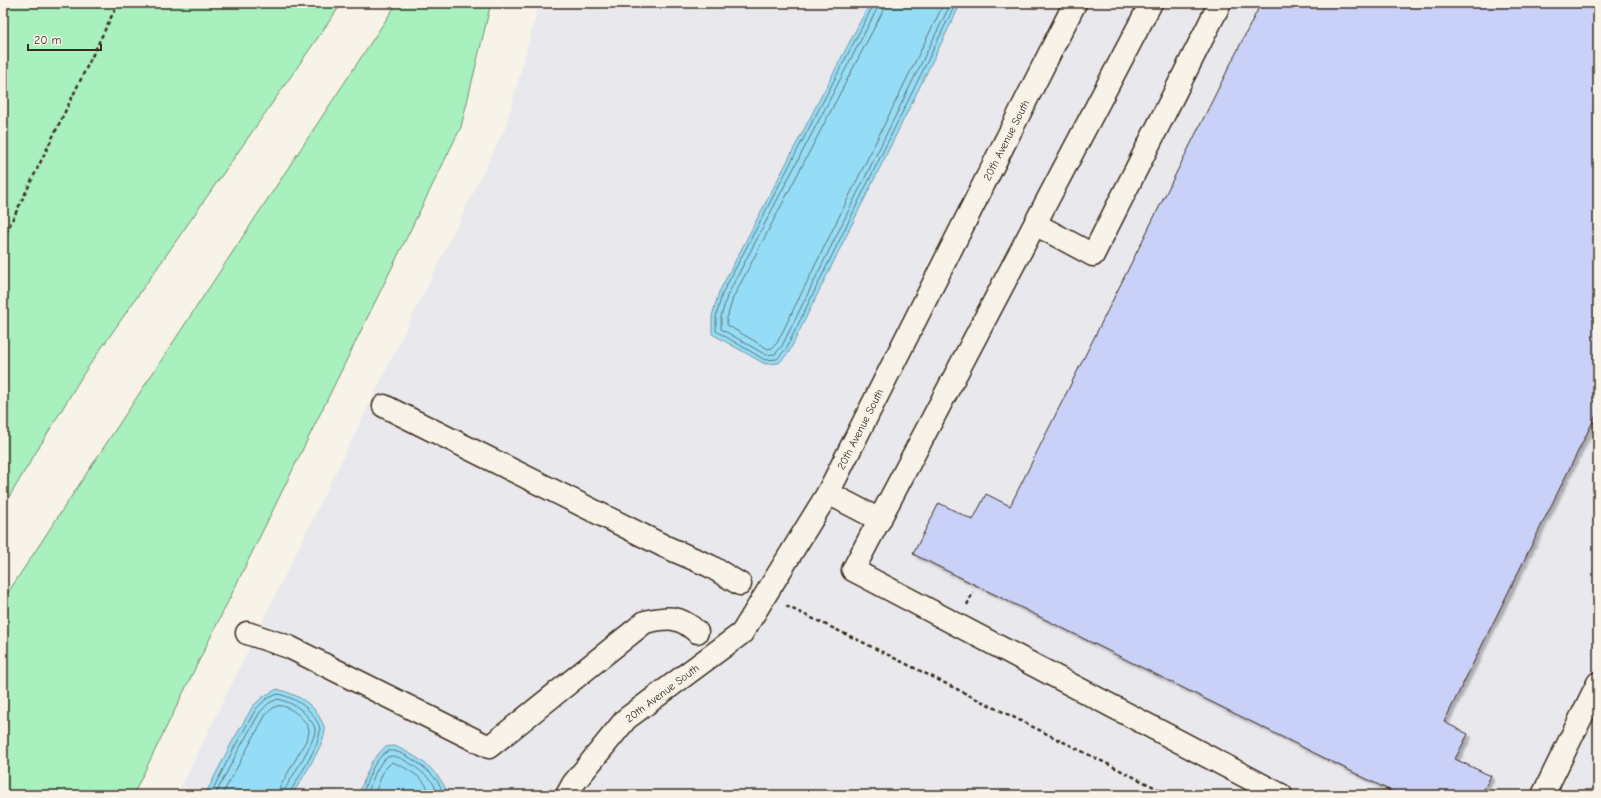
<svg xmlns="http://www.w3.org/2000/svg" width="1601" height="798" viewBox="0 0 1601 798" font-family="'Comic Neue',sans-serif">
	<defs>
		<filter id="shadow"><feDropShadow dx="3.5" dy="3.5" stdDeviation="1" flood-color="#0004"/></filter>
	</defs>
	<rect width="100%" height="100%" fill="#f7f3e8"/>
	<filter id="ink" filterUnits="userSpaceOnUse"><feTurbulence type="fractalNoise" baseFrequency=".025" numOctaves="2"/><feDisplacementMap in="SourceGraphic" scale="8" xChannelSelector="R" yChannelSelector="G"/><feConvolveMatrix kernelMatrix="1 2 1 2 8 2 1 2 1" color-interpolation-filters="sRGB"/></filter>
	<g filter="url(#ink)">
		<polygon fill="#e9e9ed" points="539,3 1598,3 1598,795 177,795 506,126"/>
		<g fill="#a8f0bd" stroke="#728d6e">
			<polygon points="3,3 342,3 84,373 3,507"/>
			<polygon points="397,3 491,3 461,127 133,795 3,795 3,600"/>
		</g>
		<g fill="#95ddf6" stroke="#7195a0">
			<polygon points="870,3 961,3 789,352 779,363 765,364 712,334 712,316 719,292"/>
			<path d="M277,689C295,694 313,702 321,720C322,722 324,726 325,729C326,742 300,782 292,795H205L231,744L253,706L264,696Z"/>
			<path d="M395,746C417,757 434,766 446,789L443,795H358L372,761L385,747Z"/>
		</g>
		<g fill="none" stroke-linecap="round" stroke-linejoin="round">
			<g stroke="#5f7274" stroke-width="1">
				<polyline points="874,3 873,6 722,294 716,317 716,331 765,360 777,359 786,349 956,3"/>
				<polyline points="879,3 877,9 727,296 721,317 721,329 766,355 775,354 782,346 951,3"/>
				<polyline points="885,3 883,11 733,298 727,318 727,325 768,349 772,348 777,343 944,3"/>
				<path d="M210,795L235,746L256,709L266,699L278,694C291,697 303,703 312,714C315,718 320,725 320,730C320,745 298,778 290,792L289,795"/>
				<path d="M215,795L239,749L260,712L269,703L278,699C289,702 300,707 307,716C310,720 314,724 315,729C317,739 291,778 285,789L284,795"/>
				<path d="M222,795L265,716C268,712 272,708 277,706C287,703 307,720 309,730C309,732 308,736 307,739L280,787L278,795"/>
				<path d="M362,795C368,780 372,762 386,752C397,744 440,776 441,789C441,791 440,793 440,795"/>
				<path d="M367,795C372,783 376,764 388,757C398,751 427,775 433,783C436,787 435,790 435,795"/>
				<path d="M374,795L384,770L392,762C405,767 430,780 429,795"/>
			</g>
		</g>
		<polygon fill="#c9d1f9" stroke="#3b2a1e" filter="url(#shadow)" points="1261,3 1598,3 1598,411 1444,722 1468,734 1455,759 1491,776 1481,795 1399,795 913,554 939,503 973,520 986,494 1010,506"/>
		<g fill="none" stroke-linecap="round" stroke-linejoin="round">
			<g stroke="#3b2a1e" stroke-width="25">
				<g id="minor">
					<polyline points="1151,3 853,570 1281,795"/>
					<polyline points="1035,224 1093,255 1220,3"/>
					<polyline points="384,406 666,547 710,566 740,584"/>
					<polyline points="828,493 880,520"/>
					<path d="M247,633L289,647L489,747L645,622C667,617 679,615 697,632"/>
					<polyline points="567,795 573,784 626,719 742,633 828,493 1075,3"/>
					<polyline points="1543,795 1598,683"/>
				</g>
			</g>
			<g stroke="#3b2a1e" stroke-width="2.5" stroke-dasharray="4 3" stroke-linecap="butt">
				<polyline points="3,239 118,3"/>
				<polyline points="967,605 973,592"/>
				<polyline points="786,606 856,639 1170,795"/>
			</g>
			<use href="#minor" stroke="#f7f3e8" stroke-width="22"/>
		</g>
	</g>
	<g text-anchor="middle" stroke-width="4" stroke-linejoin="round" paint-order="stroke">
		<g font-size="11" fill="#3b2a1e" stroke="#f7f3e8">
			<text transform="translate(1006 140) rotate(-63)" y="4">20th Avenue South</text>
			<text transform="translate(860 429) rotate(-63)" y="4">20th Avenue South</text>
			<text transform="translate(662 693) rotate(-37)" y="4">20th Avenue South</text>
		</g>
	</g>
	<rect width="1601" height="798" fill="none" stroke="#f7f3e8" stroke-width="16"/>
	<rect x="8" y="8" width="1585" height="782" fill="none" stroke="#3b2a1e" stroke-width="1.5" filter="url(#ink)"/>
	<path d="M28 44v6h73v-6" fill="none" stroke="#3b2a1e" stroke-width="2"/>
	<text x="34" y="44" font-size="12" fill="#3b2a1e" stroke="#f7f3e8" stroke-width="3" paint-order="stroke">20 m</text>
</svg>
